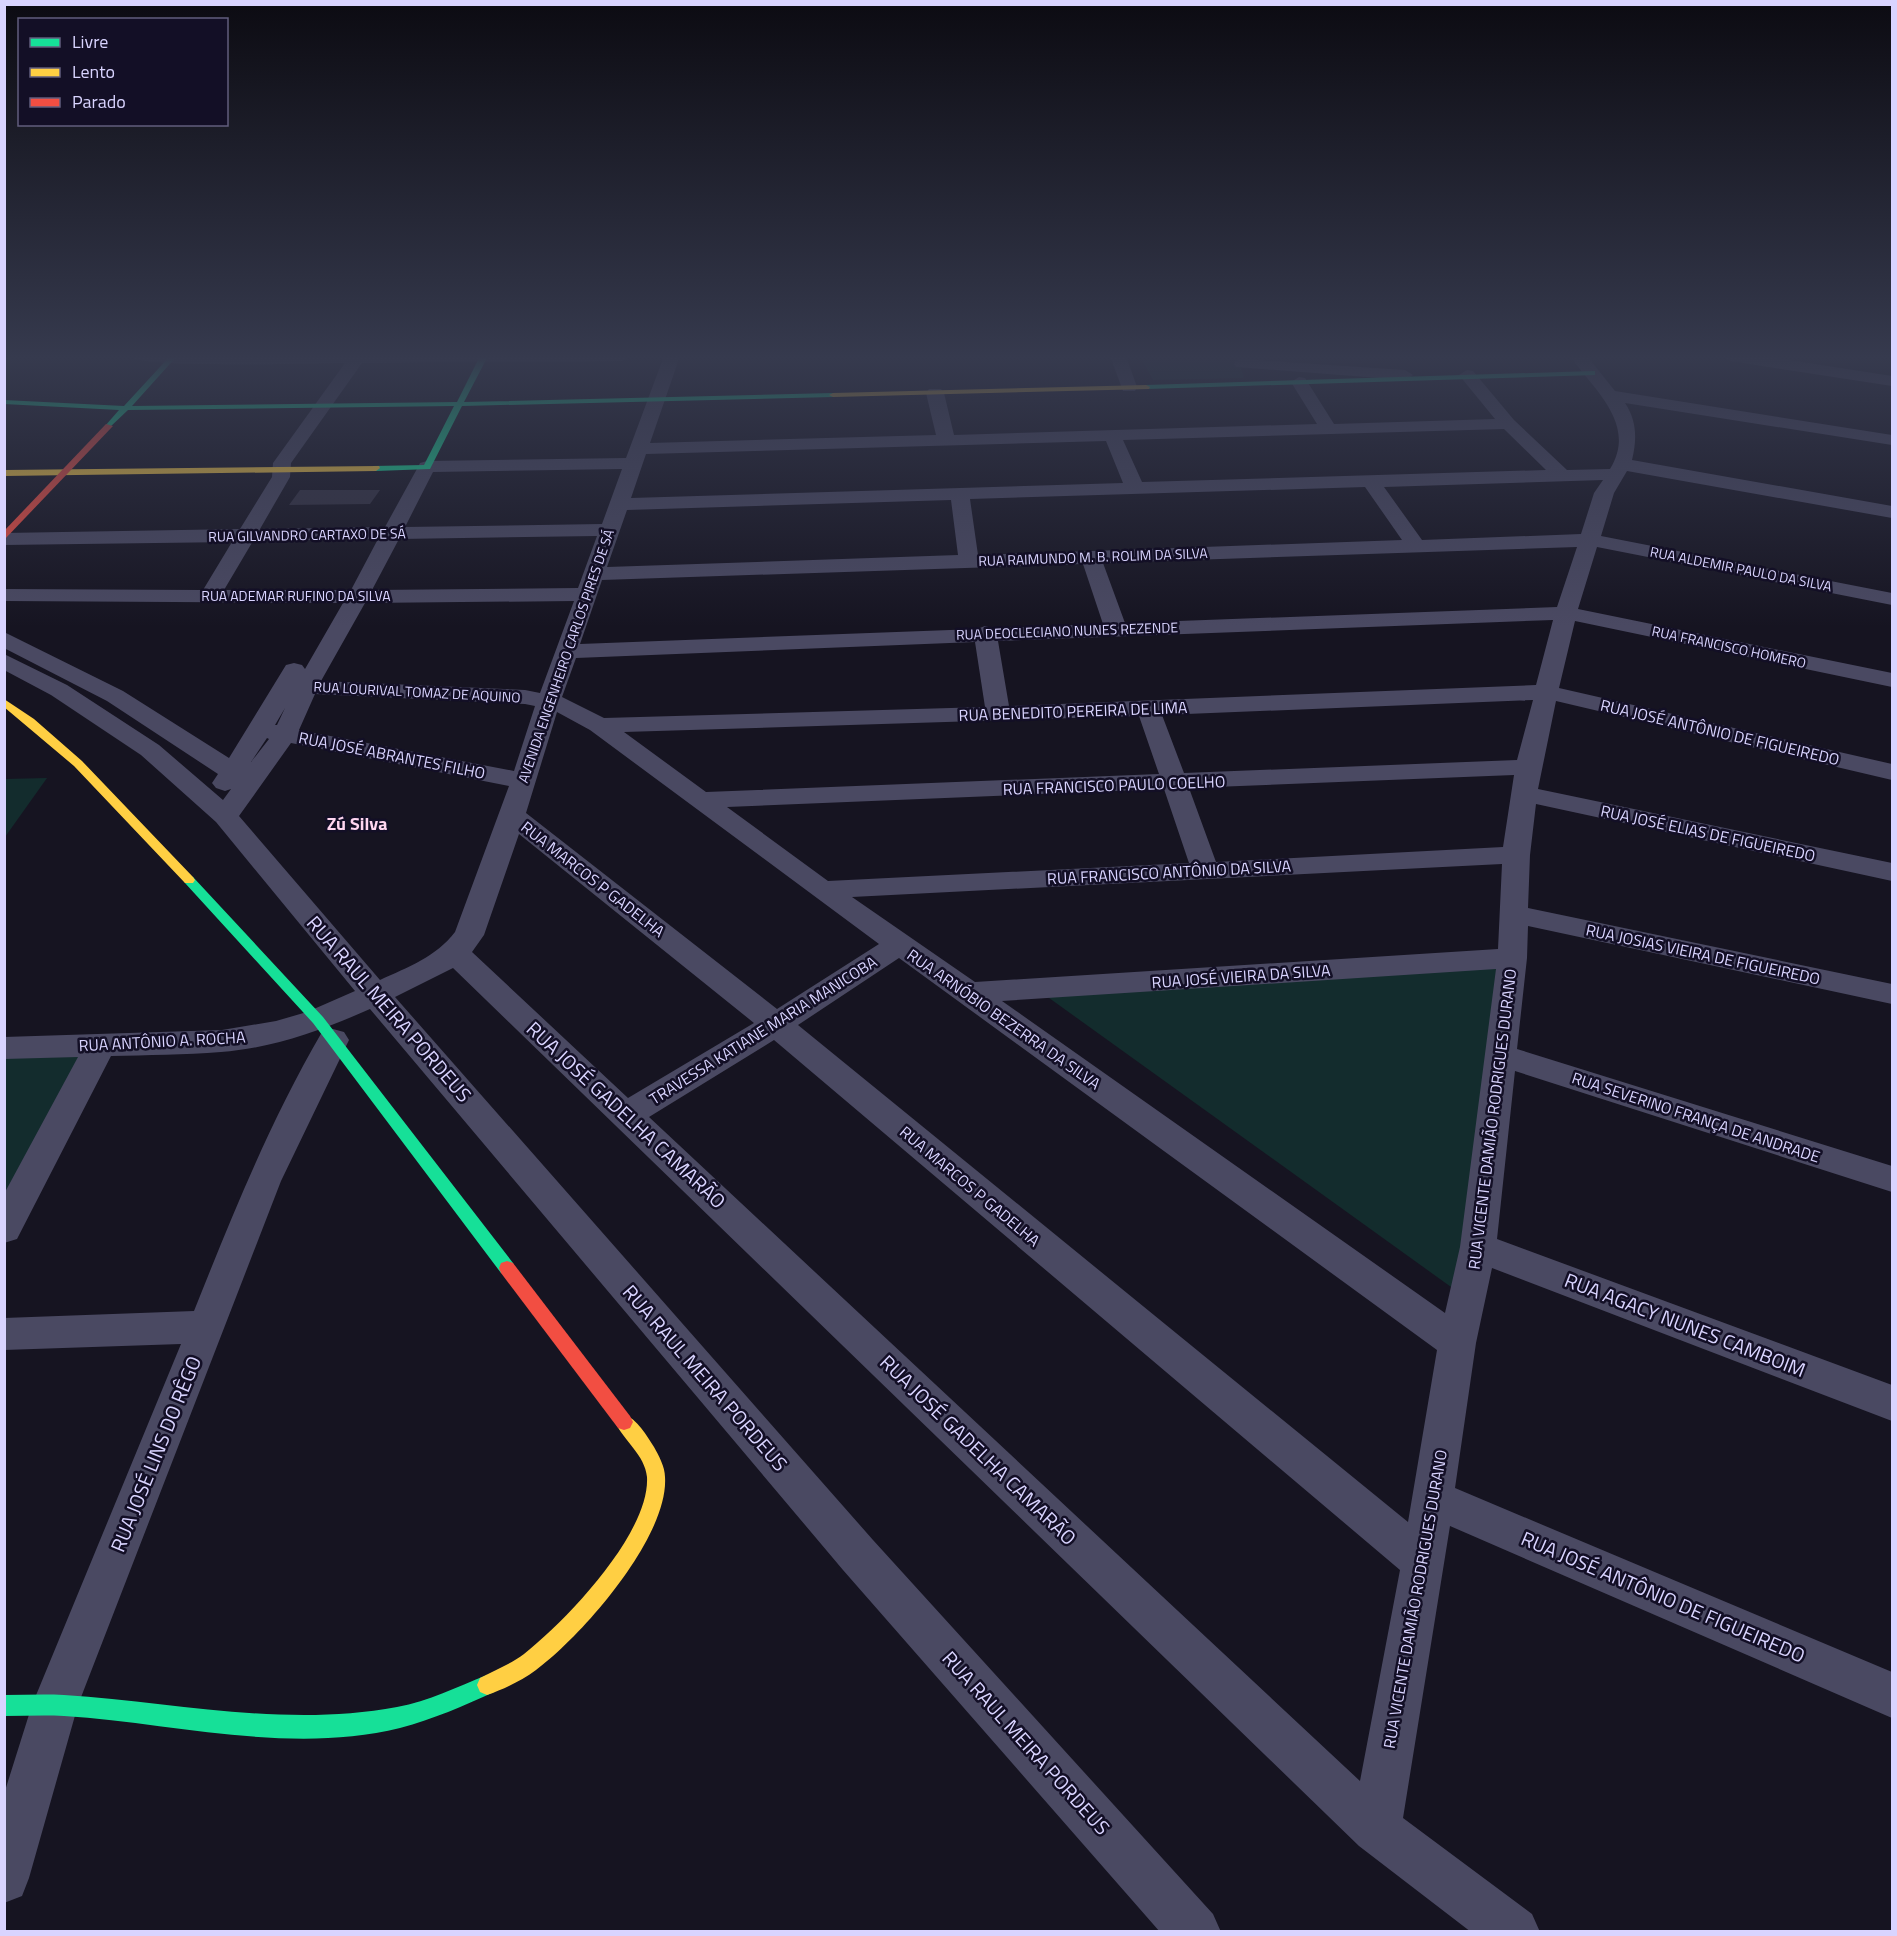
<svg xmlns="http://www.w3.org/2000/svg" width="1897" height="1936" viewBox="0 0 1897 1936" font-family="'Titillium Web',sans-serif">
	<rect width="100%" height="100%" fill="#161421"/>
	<g fill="#132c2d">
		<polygon points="1140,356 1237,356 1244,378 1153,380"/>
		<polygon points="47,778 5,837 5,779"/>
		<polygon points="1508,959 1458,1292 1031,985"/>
		<polygon points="102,1056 5,1230 5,1058"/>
	</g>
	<polygon fill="#343243" points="300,490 380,490 370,504 289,505"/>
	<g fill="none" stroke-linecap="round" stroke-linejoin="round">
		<g fill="#4a4962" fill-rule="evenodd">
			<polygon points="4,356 15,356 4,363"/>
			<path d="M128,356H631L623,361L362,363L291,463L290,477L260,529L385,527L418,467L420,463L427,461L626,458L664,356H680L650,443L936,435L926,393L929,389H941L944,393L954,435L1317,424L1291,382L1299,377L1305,378L1334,424L1495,419L1459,375L1467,370L1473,371L1514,420L1567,470L1610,469C1638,424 1593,389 1570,356H1587L1615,391L1892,435V445L1625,403C1637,421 1637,439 1632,460L1892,506V518L1627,471L1614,493L1601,536L1892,593V605L1597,547L1578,609L1892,673V687L1575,621L1559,688L1892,764V780L1556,701L1538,789L1892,863V881L1536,804L1530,855L1528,908L1892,984V1004L1528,926L1527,958L1517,1049L1892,1166V1192L1515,1071L1497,1239L1892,1385V1421L1492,1268L1476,1343L1455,1488L1892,1672V1718L1450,1526L1403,1818L1532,1914L1540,1932H1471L1359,1846L453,968L395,997L873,1540L1213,1914L1221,1932H1160L843,1570L370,1009C323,1030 273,1048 221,1052C185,1055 147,1055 111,1056L17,1239L4,1243V1194L78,1057L4,1059V1037L222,1030L276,1021L307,1012L355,991L216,822L141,755L51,695L4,670V654L67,685L159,745L223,800L231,789L225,791L216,788L212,783L218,774L107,701L4,648V632L123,691L229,758L286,665L294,663L302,665L305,669L343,603L4,601V589L203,590L232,542L4,545V533L240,529L272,477L273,463L345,363C316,363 140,369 128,356ZM1504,429L1546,470L1142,482L1123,440ZM1106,441L1123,483L631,498L646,454ZM622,469L602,524L405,527L433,472ZM1603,480L1594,493L1581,534L1422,540L1384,487ZM1365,487L1402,540L978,555L970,499ZM951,500L958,555L607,567L627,510ZM597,536L578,588L372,590L399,539ZM378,539L351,590H224L253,541ZM1577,547L1557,607L1125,623L1103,563ZM1083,564L1103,624L992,628L985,626L977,629L580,644L602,580ZM574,601L540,693L525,690L321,681L365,603ZM1553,620L1536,685L1009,706L998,641ZM975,642L985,707L604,718L562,697L576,658ZM315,694L525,704L535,706L514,771L299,730ZM1533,700L1517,760L1184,773L1162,715ZM285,708L277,725H275ZM557,712L590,730L879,944L777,1009L526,813ZM1139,716L1159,774L706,792L624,732ZM267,738L269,739L251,762ZM291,743L509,786L455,932C436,957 408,967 380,980L239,816ZM1514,775L1503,847L1216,862L1189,788ZM1164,789L1189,863L828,881L727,807ZM519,834L754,1023L628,1098L472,952L484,935ZM1502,864L1498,949L975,982L852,897ZM899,958L1437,1350L1408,1522L798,1025ZM1496,969L1460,1247L1445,1313L1002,1001ZM774,1040L1400,1570L1360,1781L649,1117Z"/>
			<polygon points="1110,356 1126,356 1137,387 1135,391 1123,391"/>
			<polygon points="1722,356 1763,356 1892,376 1892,386 1730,361"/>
			<polygon points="1242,359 1405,370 1413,375 1405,380 1236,367 1234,364 1236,361"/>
			<path d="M333,1029L344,1032L349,1040L281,1181L78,1705L29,1878L22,1896L4,1903V1794L32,1705L181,1344L4,1350V1318L194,1311C232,1216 270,1121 322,1032Z"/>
		</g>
		<g fill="#16e098" fill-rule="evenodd">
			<polygon points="170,356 177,356 132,406 457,402 480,356 488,356 464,402 833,393 837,395 833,397 462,406 430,469 376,471 373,470 373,466 424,465 454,406 128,410 109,428 105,426 119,410 4,404 4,400 124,406"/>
			<polygon points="1592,371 1595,371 1595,375 1146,389 1142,387 1146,385"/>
			<polygon points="189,876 193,877 323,1017 513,1263 515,1268 513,1273 507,1275 501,1273 313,1023 185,883 183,880"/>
			<path d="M487,1675L494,1678L497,1685L494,1692C463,1706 434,1719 400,1728C290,1755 174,1723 64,1716C44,1715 24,1716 4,1716V1695C24,1695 44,1694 64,1695C175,1702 285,1728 397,1707C429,1701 457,1687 487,1675Z"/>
		</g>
		<g fill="#ffcf43" fill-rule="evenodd">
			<polygon points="1146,385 1150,387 1149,389 833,397 829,395 833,393"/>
			<polygon points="379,466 380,468 376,471 4,476 4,470"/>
			<polygon points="4,699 34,719 82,761 193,877 195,880 193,883 185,883 74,766 4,707"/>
			<path d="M624,1414C637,1419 647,1436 654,1447C659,1456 665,1467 665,1477C669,1537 581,1637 536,1670C521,1681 504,1689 487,1695L480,1692L477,1685L480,1678C495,1670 511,1664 524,1654C566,1621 650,1533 647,1477C645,1455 624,1441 615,1422L618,1416Z"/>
		</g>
		<g fill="#f24e42" fill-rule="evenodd">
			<polygon points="106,424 113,426 4,540 4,531"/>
			<polygon points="507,1261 513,1263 630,1416 633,1422 630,1428 624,1430 618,1428 501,1273 499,1268 501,1263"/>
		</g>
	</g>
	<linearGradient id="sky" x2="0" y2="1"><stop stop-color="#0c0b12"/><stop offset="0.57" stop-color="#363a4e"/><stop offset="1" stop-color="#363a4e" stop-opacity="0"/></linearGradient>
	<rect width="1897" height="627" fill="url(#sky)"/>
	<g text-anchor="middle" stroke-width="5" stroke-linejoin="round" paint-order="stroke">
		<g font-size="14" fill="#d9d4ff" stroke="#130f26">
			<text transform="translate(307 535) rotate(-1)" y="5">RUA GILVANDRO CARTAXO DE SÁ</text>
			<text transform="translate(1093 557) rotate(-2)" y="5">RUA RAIMUNDO M. B. ROLIM DA SILVA</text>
			<text transform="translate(1741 569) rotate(11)" y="5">RUA ALDEMIR PAULO DA SILVA</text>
			<text x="296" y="601">RUA ADEMAR RUFINO DA SILVA</text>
			<text transform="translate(1067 631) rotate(-2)" y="5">RUA DEOCLECIANO NUNES REZENDE</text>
			<text transform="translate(1729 647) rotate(12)" y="5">RUA FRANCISCO HOMERO</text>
			<text transform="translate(566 656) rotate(-71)" y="5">AVENIDA ENGENHEIRO CARLOS PIRES DE SÁ</text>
			<text transform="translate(417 692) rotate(3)" y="5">RUA LOURIVAL TOMAZ DE AQUINO</text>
		</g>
		<g font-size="16" fill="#d9d4ff" stroke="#130f26">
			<text transform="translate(1073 711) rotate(-2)" y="6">RUA BENEDITO PEREIRA DE LIMA</text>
			<text transform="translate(1720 732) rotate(13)" y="6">RUA JOSÉ ANTÔNIO DE FIGUEIREDO</text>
			<text transform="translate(392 755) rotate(11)" y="6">RUA JOSÉ ABRANTES FILHO</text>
			<text transform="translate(1114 785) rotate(-2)" y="6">RUA FRANCISCO PAULO COELHO</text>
			<text transform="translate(1708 833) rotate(12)" y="6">RUA JOSÉ ELIAS DE FIGUEIREDO</text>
			<text transform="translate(1169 872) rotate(-3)" y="6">RUA FRANCISCO ANTÔNIO DA SILVA</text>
			<text transform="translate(593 879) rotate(38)" y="6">RUA MARCOS P GADELHA</text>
			<text transform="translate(1703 954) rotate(12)" y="6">RUA JOSIAS VIEIRA DE FIGUEIREDO</text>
			<text transform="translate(1241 976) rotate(-4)" y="6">RUA JOSÉ VIEIRA DA SILVA</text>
			<text transform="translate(1004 1019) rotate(35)" y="6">RUA ARNÓBIO BEZERRA DA SILVA</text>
			<text transform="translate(763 1030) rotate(-32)" y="6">TRAVESSA KATIANE MARIA MANICOBA</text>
			<text transform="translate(162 1041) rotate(-3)" y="6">RUA ANTÔNIO A. ROCHA</text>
			<text transform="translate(1696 1117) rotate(18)" y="6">RUA SEVERINO FRANÇA DE ANDRADE</text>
			<text transform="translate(1492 1119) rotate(-83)" y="6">RUA VICENTE DAMIÃO RODRIGUES DURANO</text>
			<text transform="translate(970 1186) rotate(40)" y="6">RUA MARCOS P GADELHA</text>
			<text transform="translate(1415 1599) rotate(-80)" y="6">RUA VICENTE DAMIÃO RODRIGUES DURANO</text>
		</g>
		<g font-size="18" font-weight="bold" fill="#ffd6f0" stroke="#130f26">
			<text x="357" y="830">Zú Silva</text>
		</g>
		<g font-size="20" fill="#d9d4ff" stroke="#130f26">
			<text transform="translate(389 1009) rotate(49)" y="7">RUA RAUL MEIRA PORDEUS</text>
			<text transform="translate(626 1115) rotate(43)" y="7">RUA JOSÉ GADELHA CAMARÃO</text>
			<text transform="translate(1685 1325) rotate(21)" y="7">RUA AGACY NUNES CAMBOIM</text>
			<text transform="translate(705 1378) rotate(49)" y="7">RUA RAUL MEIRA PORDEUS</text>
			<text transform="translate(978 1450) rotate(44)" y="7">RUA JOSÉ GADELHA CAMARÃO</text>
			<text transform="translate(156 1454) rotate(-68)" y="7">RUA JOSÉ LINS DO RÊGO</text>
			<text transform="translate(1663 1597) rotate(23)" y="7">RUA JOSÉ ANTÔNIO DE FIGUEIREDO</text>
			<text transform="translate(1026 1743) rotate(48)" y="7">RUA RAUL MEIRA PORDEUS</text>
		</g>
	</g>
	<rect width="1897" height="1936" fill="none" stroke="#d9d4ff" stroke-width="12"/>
	<rect x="18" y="18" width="210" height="108" fill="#130f26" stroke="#625e7d" stroke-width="1.5"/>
	<rect x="30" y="38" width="30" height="9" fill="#16e098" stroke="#625e7d" stroke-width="1.5"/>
	<text x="72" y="48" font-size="18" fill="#d9d4ff">Livre</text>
	<rect x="30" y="68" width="30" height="9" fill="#ffcf43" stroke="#625e7d" stroke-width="1.5"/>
	<text x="72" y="78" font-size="18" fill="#d9d4ff">Lento</text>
	<rect x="30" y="98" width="30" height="9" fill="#f24e42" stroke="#625e7d" stroke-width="1.5"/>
	<text x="72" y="108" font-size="18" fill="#d9d4ff">Parado</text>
</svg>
